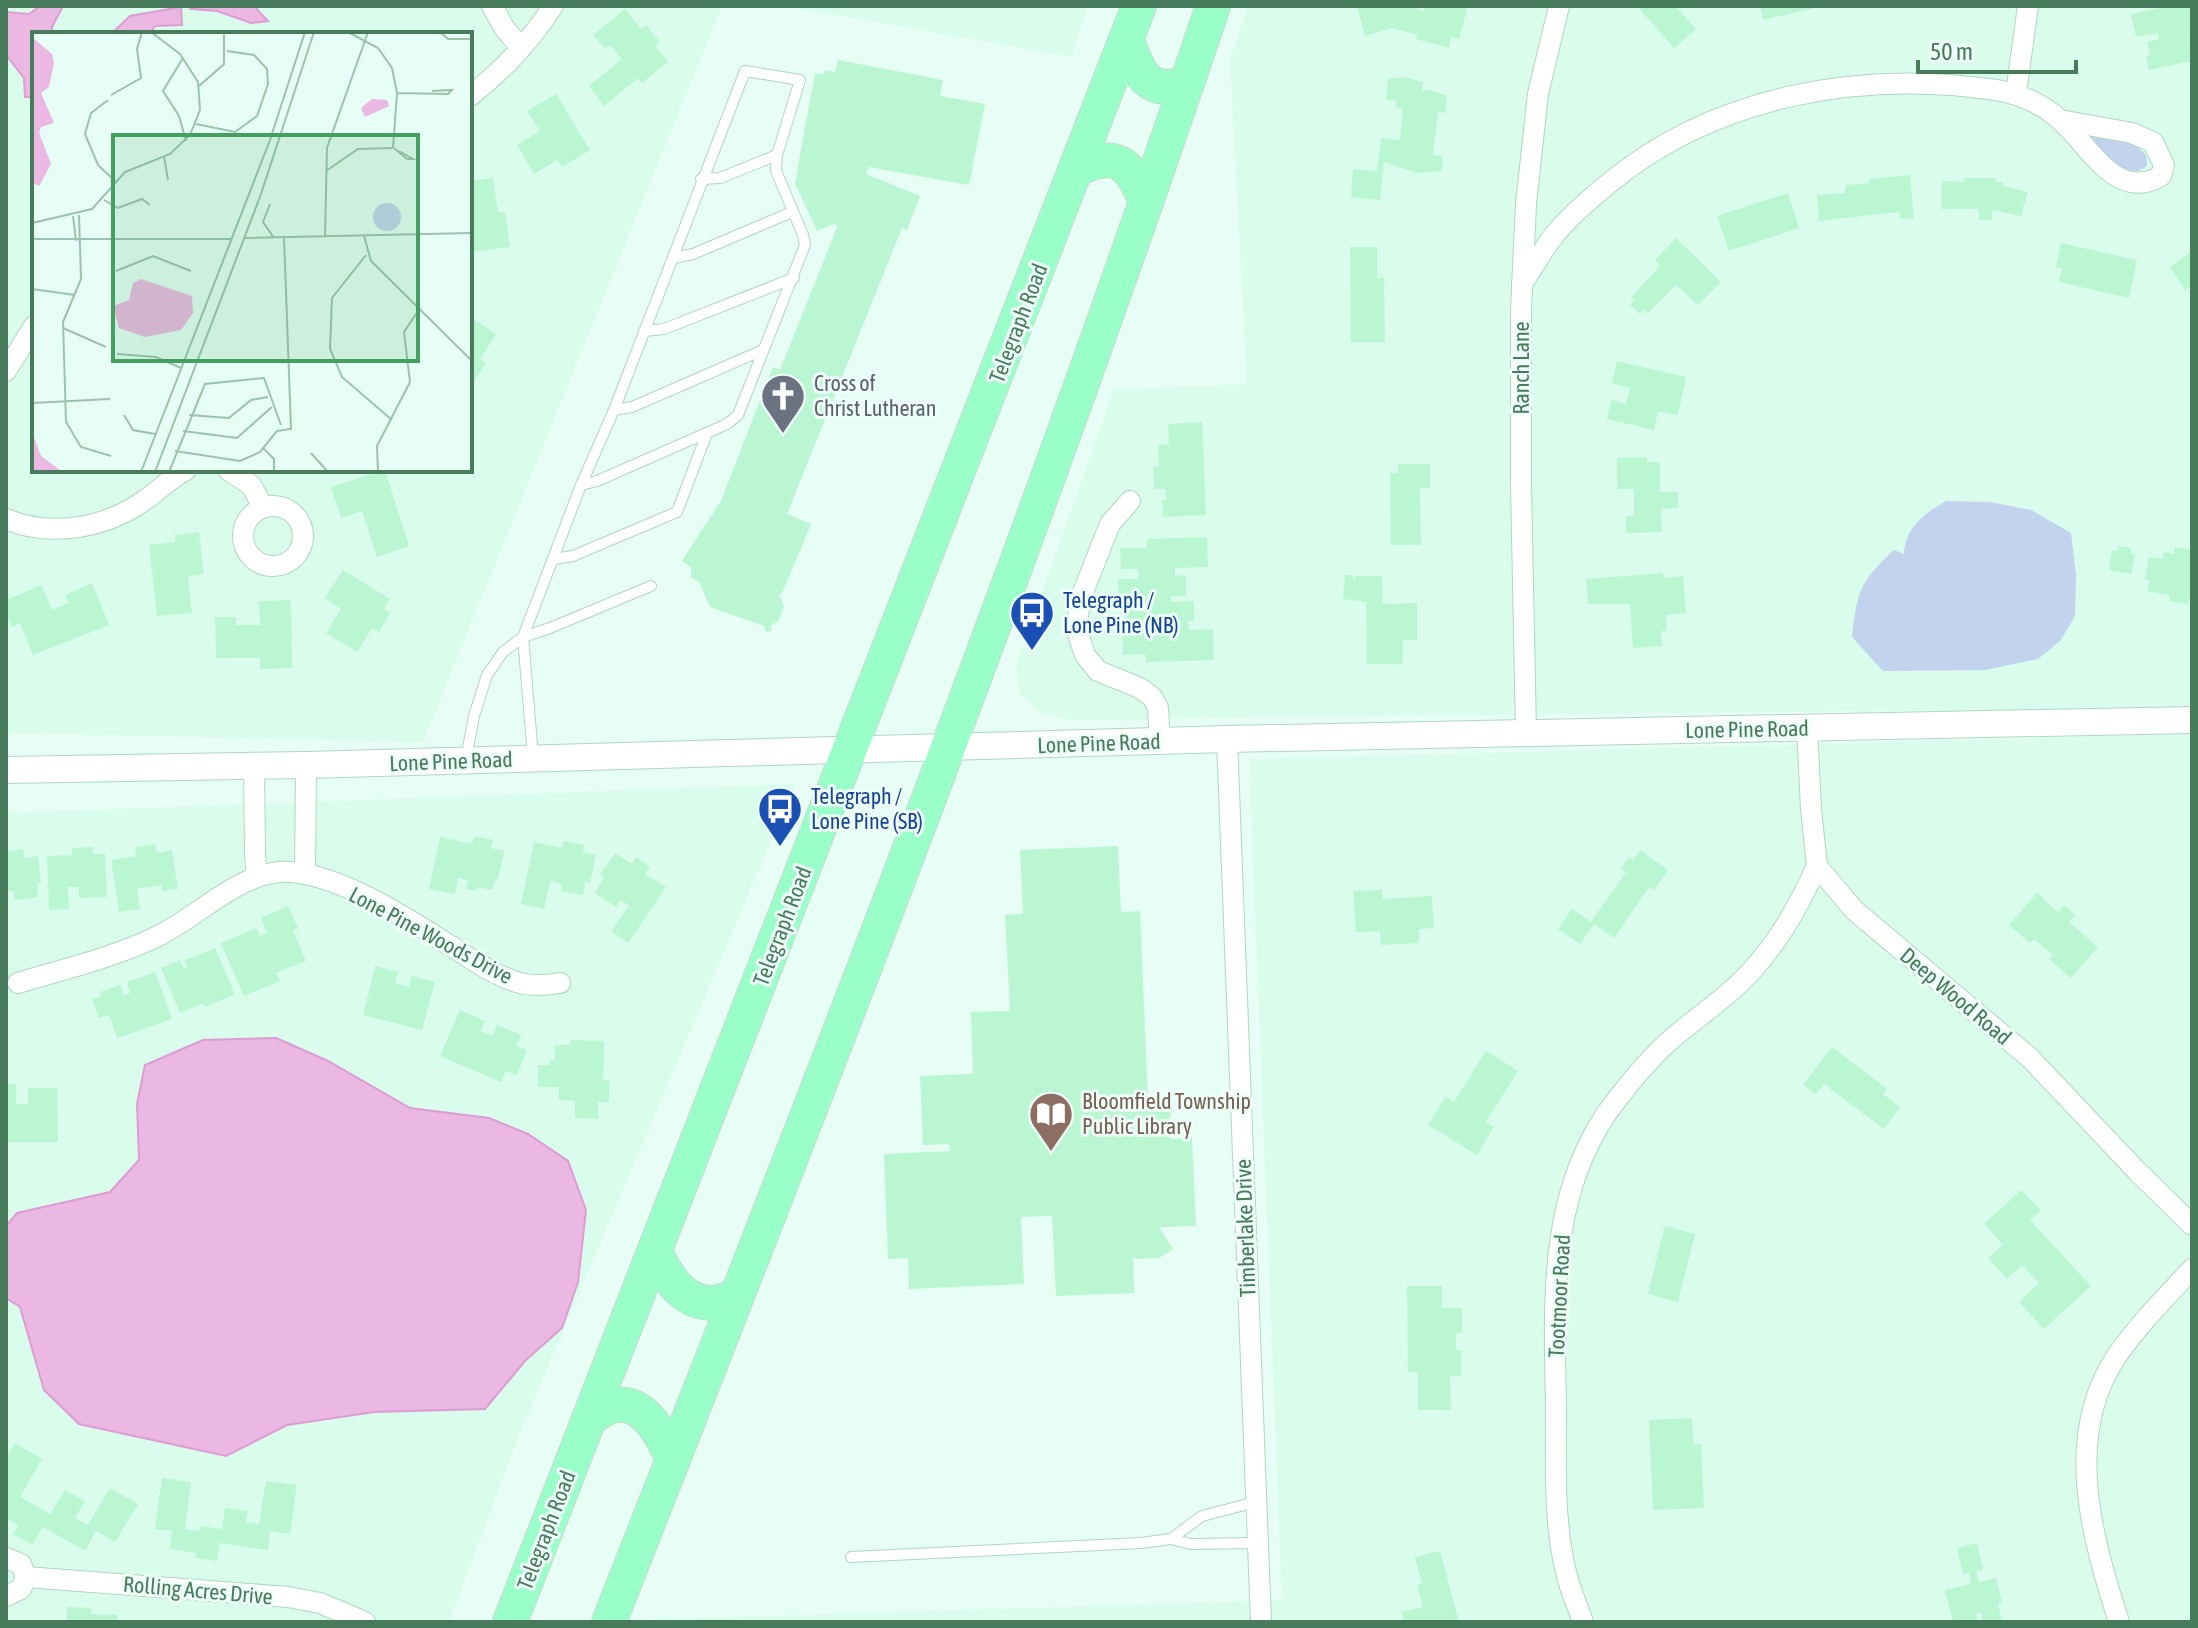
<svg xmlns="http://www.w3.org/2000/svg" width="2198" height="1628" viewBox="0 0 2198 1628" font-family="'Asap Condensed',sans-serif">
	<rect width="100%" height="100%" fill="#e6fef5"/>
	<g fill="#d9fced" fill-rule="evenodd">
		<path d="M6,6H722L423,742L6,733ZM34,34H470V470H34Z"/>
		<polygon points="785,6 1088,6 1071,57"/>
		<polygon points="1248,6 2192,6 2192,708 1262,717 1075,721 1043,714 1020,694 1016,666 1114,390 1247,384 1230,60"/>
		<polygon points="2192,734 2192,1622 650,1622 651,1620 1282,1600 1249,759"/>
		<polygon points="795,784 519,1435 449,1622 6,1622 6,813"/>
	</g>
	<g fill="#c2d3ee">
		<path d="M2089,135L2135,144L2146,155L2147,166C2124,184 2103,153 2088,138Z"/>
		<path d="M1946,501L1990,502L2031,510L2071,533L2076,575L2075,616L2060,641L2038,659L1985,670L1883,671L1852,637C1857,591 1860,582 1894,550L1904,554C1906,526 1924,514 1946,501Z"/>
	</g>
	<g fill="#eab8e2" stroke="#dd9dd2" stroke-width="2">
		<polygon points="40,6 63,6 52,27 52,34 34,34 34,97 25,97 24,78 6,55 6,12 29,14"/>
		<polygon points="195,6 254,6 268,21 251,23 217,11 191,9"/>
		<polygon points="181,7 182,25 155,26 150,34 111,34 130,16"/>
		<polygon points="276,1038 328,1061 410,1108 489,1118 528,1134 568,1161 586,1210 578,1282 562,1328 525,1361 485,1409 374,1412 287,1425 226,1456 79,1424 44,1390 20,1307 6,1298 6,1226 17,1213 110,1192 139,1160 137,1104 145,1065 203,1040"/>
	</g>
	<g fill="#bbf6d3">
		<polygon points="1357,6 1403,6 1424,11 1425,6 1459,6 1467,9 1459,39 1451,37 1449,48 1416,39 1418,35 1392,28 1365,36"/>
		<polygon points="1637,6 1675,6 1696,29 1674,48"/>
		<polygon points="1760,6 1819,6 1819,7 1763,20"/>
		<polygon points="2170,6 2192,6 2192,37 2189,38 2192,61 2149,70 2146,56 2150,55 2147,42 2159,39 2158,33 2136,37 2131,14"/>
		<polygon points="625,9 641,29 646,25 660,42 655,46 668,62 642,83 638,78 604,106 589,86 622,59 610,45 605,49 593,35"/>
		<polygon points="838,60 943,80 940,96 985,104 969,185 868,167 866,174 920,196 907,230 902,228 787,514 811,524 782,593 779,594 784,607 779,620 771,626 772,631 766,632 764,626 710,607 699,581 691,578 691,567 682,561 721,501 773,367 780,370 838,225 833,224 817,231 795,183 815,73 824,75 825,70 835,72"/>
		<polygon points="1402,77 1423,82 1422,90 1430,90 1447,96 1445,113 1438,112 1433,155 1443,156 1442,171 1417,173 1384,162 1380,200 1351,197 1353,169 1377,171 1381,138 1400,140 1403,109 1396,108 1396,101 1386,100 1388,79"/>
		<polygon points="556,94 590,150 562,167 557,160 534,174 517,145 540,131 527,111"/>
		<polygon points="1910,175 1914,218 1900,219 1899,212 1819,221 1817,195 1845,193 1845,185 1869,183 1869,179"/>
		<polygon points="493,178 498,213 505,212 510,247 470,252 470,181"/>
		<polygon points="1964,178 1996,178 1996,182 2003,182 2003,186 2028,192 2021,216 1992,210 1992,220 1979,220 1979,209 1941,209 1942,181 1964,182"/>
		<polygon points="1788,193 1799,228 1729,251 1717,216"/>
		<polygon points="1676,238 1721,282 1698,305 1676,285 1648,313 1645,310 1640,314 1630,305 1634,300 1631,297 1660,266 1655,260"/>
		<polygon points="2061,243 2137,260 2129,298 2059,282 2062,268 2056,267"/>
		<polygon points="1350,247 1377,247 1377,278 1384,278 1385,342 1351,342"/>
		<polygon points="2192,251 2192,285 2185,290 2170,267"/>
		<polygon points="470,317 496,334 480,359 486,363 470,387"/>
		<polygon points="1617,361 1686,377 1678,415 1658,411 1654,430 1607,419 1611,400 1626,404 1630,388 1612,383"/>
		<polygon points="1202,422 1206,515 1163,517 1162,500 1166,500 1165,489 1154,489 1153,467 1159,467 1158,445 1169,444 1168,424"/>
		<polygon points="1647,457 1647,462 1660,462 1660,492 1678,492 1678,508 1661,509 1662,532 1626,533 1626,516 1634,516 1634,489 1617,489 1617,458"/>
		<polygon points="1398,464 1430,464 1430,488 1420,488 1421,545 1391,545 1390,473 1398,473"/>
		<polygon points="385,470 409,546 377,557 362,511 341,518 331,487"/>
		<polygon points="199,532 204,574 188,576 192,613 157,616 149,545 175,542 175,535"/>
		<polygon points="1207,537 1208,567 1175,568 1175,576 1186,575 1186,596 1171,596 1171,602 1194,601 1194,621 1188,621 1189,630 1213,629 1214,660 1146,662 1145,654 1123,655 1122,631 1145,631 1145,622 1125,622 1124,603 1119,603 1118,579 1139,579 1138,569 1121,569 1120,548 1147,548 1147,539"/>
		<polygon points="2118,546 2131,548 2131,553 2135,555 2131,574 2109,570 2112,550 2117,551"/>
		<polygon points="2175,547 2192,550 2192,599 2189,599 2188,604 2169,601 2170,595 2147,591 2150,580 2145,579 2149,557 2162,559 2164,552 2174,554"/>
		<polygon points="343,570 390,599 384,609 390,613 379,632 372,628 357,652 326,633 341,609 325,598"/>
		<polygon points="1663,573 1663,578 1683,576 1686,613 1666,615 1667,631 1661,631 1662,646 1633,648 1630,604 1588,604 1586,579"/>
		<polygon points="1345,575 1353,575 1354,580 1356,576 1382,576 1383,604 1417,603 1417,640 1403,640 1403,664 1367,664 1366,602 1343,599"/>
		<polygon points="92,583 109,625 33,655 20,623 12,627 6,612 6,600 42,585 52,610 69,603 65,595"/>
		<polygon points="291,600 292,668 260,669 260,658 216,658 215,617 236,617 236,625 260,625 259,601"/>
		<polygon points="474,836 493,840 491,848 504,851 498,880 495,879 492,890 477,887 476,891 466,889 468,880 458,878 455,894 429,889 440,837 472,844"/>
		<polygon points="564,841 584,845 583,852 596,855 590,883 585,882 583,895 561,891 562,884 550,881 544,909 521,904 534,842 562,848"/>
		<polygon points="155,844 157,853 172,850 178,889 162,891 161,885 137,889 140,909 119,912 111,860 136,856 135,847"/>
		<polygon points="1118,846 1121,912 1140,911 1148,1101 1170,1101 1171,1139 1192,1138 1196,1226 1159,1227 1173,1249 1159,1258 1140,1259 1133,1257 1134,1293 1056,1296 1052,1216 1021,1217 1024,1284 909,1289 908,1258 888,1259 884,1154 950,1151 949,1144 923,1145 920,1076 973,1074 971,1012 1010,1011 1005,915 1023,914 1020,850"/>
		<polygon points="93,847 93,854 105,854 107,897 79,898 79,887 68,887 69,909 49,910 47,856 72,855 72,848"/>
		<polygon points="23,849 24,858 38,856 41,883 37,883 38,897 15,900 14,891 6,892 6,852"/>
		<polygon points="1640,850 1668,870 1654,890 1649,887 1614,938 1594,924 1580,944 1558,929 1572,909 1591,922 1626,872 1621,869 1629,857 1633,860"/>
		<polygon points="615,853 632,864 636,857 650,867 645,874 666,887 628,943 611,931 629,906 621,900 616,907 595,893 604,878 600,875"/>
		<polygon points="1382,890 1383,899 1432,896 1434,928 1419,929 1419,943 1381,945 1380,931 1356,932 1353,891"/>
		<polygon points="2037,893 2058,912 2064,905 2075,915 2069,922 2098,947 2071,978 2049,959 2053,955 2034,939 2030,943 2009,925"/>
		<polygon points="288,906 298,928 293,931 306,961 276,973 280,981 244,996 221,943 256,928 260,936 267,933 261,918"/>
		<polygon points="215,948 235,994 205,1007 204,1003 180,1013 161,968 180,960 184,969 188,967 185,960"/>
		<polygon points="375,966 398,972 395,983 409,987 411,976 435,982 422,1030 363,1015"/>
		<polygon points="155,972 172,1019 117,1038 109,1015 99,1018 92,999 101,996 100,992 120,985 124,995 130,993 127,982"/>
		<polygon points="460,1010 485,1021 481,1031 493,1036 497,1025 521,1035 516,1046 527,1050 517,1075 506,1071 501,1082 440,1056"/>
		<polygon points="570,1040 604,1041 603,1080 609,1081 609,1102 598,1102 598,1119 575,1118 575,1101 559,1100 559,1087 538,1087 538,1065 549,1065 550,1060 555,1060 555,1045 570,1045"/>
		<polygon points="1832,1047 1887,1089 1883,1094 1900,1107 1884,1129 1824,1084 1816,1094 1803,1085"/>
		<polygon points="1486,1051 1518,1071 1486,1122 1494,1127 1477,1155 1428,1125 1445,1097 1454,1102"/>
		<polygon points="6,1084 16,1084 16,1104 28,1104 28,1088 57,1088 58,1142 6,1142"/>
		<polygon points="2021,1190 2041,1210 2030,1220 2091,1286 2044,1329 2019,1302 2039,1283 2022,1265 2007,1279 1988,1258 2003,1245 1984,1224"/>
		<polygon points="1665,1226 1695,1234 1678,1302 1648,1294"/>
		<polygon points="1407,1286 1442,1286 1442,1308 1462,1308 1462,1333 1456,1333 1456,1350 1461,1350 1461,1376 1450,1376 1451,1410 1418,1410 1418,1372 1408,1372"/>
		<polygon points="1692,1418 1694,1445 1701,1444 1704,1508 1653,1510 1649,1420"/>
		<polygon points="15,1443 42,1459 20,1497 50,1514 65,1490 85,1501 75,1518 88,1525 110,1488 138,1504 115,1542 96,1531 85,1551 43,1527 32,1545 13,1534 19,1525 6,1518 6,1458"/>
		<polygon points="162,1478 191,1482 185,1529 199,1531 200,1526 222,1529 225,1508 248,1511 246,1522 259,1524 266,1481 297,1485 290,1534 270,1531 268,1550 220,1543 217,1561 195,1558 196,1553 170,1549 172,1531 155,1529"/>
		<polygon points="1977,1543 1983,1570 1976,1571 1979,1582 1996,1578 2002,1602 1998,1603 2002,1622 1983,1622 1981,1613 1976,1614 1978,1622 1953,1622 1945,1590 1971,1584 1969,1573 1963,1574 1957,1548"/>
		<polygon points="1440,1551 1459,1622 1404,1622 1402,1612 1423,1607 1417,1585 1422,1584 1415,1557"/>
		<polygon points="67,1607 91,1608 91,1614 117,1615 117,1622 67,1622"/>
	</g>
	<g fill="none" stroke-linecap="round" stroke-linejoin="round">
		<g stroke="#b0d6c2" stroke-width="12">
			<g id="service">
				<polyline points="701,179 720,178 777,155"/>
				<polyline points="673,258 693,254 792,212"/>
				<polyline points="644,331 664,329 794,278"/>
				<polyline points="614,410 632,407 763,350"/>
				<polyline points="554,559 573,556 677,512 707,433"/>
				<polyline points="533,757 523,637 581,485 614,410 745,71 800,80 777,155 776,171 803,235 805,245 738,415 727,424 597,481 581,485"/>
				<polyline points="466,758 474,716 487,675 503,652 523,637 550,628 651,586"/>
				<polyline points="1171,1539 1202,1516 1256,1502"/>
				<polyline points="851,1557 1141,1543 1171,1539 1191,1544 1257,1543"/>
			</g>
		</g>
		<g stroke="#b0d6c2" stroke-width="22">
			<g id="minor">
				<polyline points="492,6 505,29 521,48"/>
				<polyline points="2016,93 2028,6"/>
				<path d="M470,96C503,70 531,41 553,6"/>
				<path d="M1522,284C1532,269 1541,253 1552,238C1567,218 1589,200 1608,184C1715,95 1861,70 1996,90C2020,94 2043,104 2061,121C2090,146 2116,202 2161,176L2164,165L2153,142L2132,133L2060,120"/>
				<polyline points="6,371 34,326"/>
				<polyline points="228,470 251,485 263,507"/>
				<polyline points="1130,501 1110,524 1081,597 1076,628 1085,655 1098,671 1140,688 1152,697 1158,708 1160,741"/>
				<circle cx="273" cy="536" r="30"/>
				<path d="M6,519C51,538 106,528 145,500C159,490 171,478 186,470"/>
				<polyline points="1807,728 1811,809 1817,866 1854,910 2030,1058 2136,1170 2192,1225"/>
				<polyline points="1526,733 1521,484 1521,309 1526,204 1538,94 1559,6"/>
				<polyline points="1227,739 1261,1622"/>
				<polyline points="254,766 255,855 257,877"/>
				<polyline points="305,873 306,765"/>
				<path d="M18,983C64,969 112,958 156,937C199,917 241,869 290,872C342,875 411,921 454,948C476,962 498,978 524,984C537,986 548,985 560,983"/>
				<polyline points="6,1558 21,1564 26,1577 21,1589 6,1596"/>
				<polyline points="26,1577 288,1597 320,1603 365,1622"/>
				<path d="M1583,1622C1578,1607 1571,1592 1567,1576C1553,1525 1556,1460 1556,1407C1554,1301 1547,1186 1618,1098C1635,1076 1654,1054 1675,1036C1694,1020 1714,1006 1732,990C1771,956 1796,912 1817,866"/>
				<path d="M2119,1622C2092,1538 2063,1437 2116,1357C2138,1325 2166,1297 2192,1269"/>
			</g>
		</g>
		<g stroke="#b0d6c2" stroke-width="28">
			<polyline id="tertiary" points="6,770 306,765 1227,739 2192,720"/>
		</g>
		<g stroke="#cbdad1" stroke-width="36">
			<g id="trunk">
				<path d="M1127,41C1139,73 1147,97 1187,83"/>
				<path d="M1077,169C1118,150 1130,163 1146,202"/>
				<path d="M655,1252C666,1275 681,1302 711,1303C718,1303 729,1299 736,1297"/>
				<path d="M588,1421C630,1381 657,1422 673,1460"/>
				<polyline points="510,1622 1139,6"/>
				<path d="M609,1622C820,1087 1030,552 1213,6"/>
			</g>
		</g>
		<use href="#service" stroke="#fff" stroke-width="10"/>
		<use href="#minor" stroke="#fff" stroke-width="20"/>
		<use href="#tertiary" stroke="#fff" stroke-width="26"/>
		<use href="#trunk" stroke="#9afec8" stroke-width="34"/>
	</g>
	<defs>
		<g id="church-pin" transform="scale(2.3)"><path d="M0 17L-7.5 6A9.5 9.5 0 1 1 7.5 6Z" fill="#6b7280" stroke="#eefff9"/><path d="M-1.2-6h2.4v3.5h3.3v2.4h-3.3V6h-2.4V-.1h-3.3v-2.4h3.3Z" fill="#fff"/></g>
		<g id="bus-pin" transform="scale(2.3)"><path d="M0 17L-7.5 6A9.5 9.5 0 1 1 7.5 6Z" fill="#1a4fb4" stroke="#eefff9"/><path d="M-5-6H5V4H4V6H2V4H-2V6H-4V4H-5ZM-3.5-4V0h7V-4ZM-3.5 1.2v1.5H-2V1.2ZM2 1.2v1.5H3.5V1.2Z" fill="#fff"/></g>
		<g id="library-pin" transform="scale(2.3)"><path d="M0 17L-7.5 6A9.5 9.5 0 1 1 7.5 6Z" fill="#8d6e63" stroke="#eefff9"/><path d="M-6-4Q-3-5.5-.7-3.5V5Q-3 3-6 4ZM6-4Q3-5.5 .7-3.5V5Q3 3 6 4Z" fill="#fff"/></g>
	</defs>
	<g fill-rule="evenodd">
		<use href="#church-pin" x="783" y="396"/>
		<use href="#bus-pin" x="1032" y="613"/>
		<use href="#bus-pin" x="780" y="809"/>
		<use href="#library-pin" x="1051" y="1114"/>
	</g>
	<g text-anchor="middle" stroke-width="6" stroke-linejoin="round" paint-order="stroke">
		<g font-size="22" fill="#477b5b" stroke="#eefff9">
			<text transform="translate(1018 323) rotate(-69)" y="8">Telegraph Road</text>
			<text transform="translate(1521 368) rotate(-90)" y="8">Ranch Lane</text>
			<text transform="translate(1747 729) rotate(-1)" y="8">Lone Pine Road</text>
			<text transform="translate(1099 743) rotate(-2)" y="8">Lone Pine Road</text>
			<text transform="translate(451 761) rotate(-2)" y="8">Lone Pine Road</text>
			<text transform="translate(782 926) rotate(-69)" y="8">Telegraph Road</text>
			<text transform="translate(431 935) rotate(28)" y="8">Lone Pine Woods Drive</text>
			<text transform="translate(1956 996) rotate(40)" y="8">Deep Wood Road</text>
			<text transform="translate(1245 1228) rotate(-92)" y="8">Timberlake Drive</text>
			<text transform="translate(1559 1296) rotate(-87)" y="8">Tootmoor Road</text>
			<text transform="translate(546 1530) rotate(-69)" y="8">Telegraph Road</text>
			<text transform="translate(198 1590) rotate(5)" y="8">Rolling Acres Drive</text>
		</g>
		<g font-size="22" fill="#5b616d" stroke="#eefff9" text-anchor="start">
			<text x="814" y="391">Cross of<tspan x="814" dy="25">Christ Lutheran</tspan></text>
		</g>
		<g font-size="22" fill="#164399" stroke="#eefff9" text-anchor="start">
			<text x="1063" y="608">Telegraph /<tspan x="1063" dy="25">Lone Pine (NB)</tspan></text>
			<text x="811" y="804">Telegraph /<tspan x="811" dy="25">Lone Pine (SB)</tspan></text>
		</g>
		<g font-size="22" fill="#785e54" stroke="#eefff9" text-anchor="start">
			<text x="1082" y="1109">Bloomfield Township<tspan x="1082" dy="25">Public Library</tspan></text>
		</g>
	</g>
	<g transform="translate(32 32)">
		<rect width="440" height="440" fill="#e6fef5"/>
		<path d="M341 185a14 14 0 1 1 28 0a14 14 0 1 1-28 0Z" fill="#c2d3ee"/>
		<path d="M0,5L20,22L22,31L17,55L9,61L22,91L9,95L7,101L19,132L7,154L0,150ZM340,67L355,68L357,74L333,85L329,76ZM109,247L160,264L161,281L149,298L113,305L87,296L81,274L97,268L101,251ZM0,400L9,424L31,440H0Z" fill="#eab8e2"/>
		<path fill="none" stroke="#9cc2ae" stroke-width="2" d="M316,0L346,16L360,36L365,61L361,116M408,0L416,7H440M151,26L131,59L147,84L154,109M167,54L192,32V0M365,61L416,62L420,58L400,59M79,63L109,46L105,17L110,0M76,68L59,81L53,102L66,133L84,150M164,92L203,100L225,84L236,52L235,37L222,23L195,19M362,116L375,127H381L367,119M132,124L136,148M294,139L326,117L361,116M72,168L86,176L110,167L118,173M238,172L231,190L242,206M47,183L49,247L31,290L34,390L49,415L79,424M41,184L44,209M0,191L60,177L93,140L138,122L158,103L168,78L166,50L148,22L119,0M332,204L339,229L440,329M293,205L295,116L336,0M213,206L440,201M0,207H199M334,223L300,266L298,317L310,345L360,388M84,239L121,224L159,239M0,257L43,263M31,296L74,315M85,322L124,325L149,336M0,371L78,367M92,383L101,398L123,402M157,383L197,386L219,368L236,365M151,399L205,406L240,375M245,399L259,397L252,205M231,416L242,427V440M143,419L208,429L228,420L245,399M279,421L296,440M109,440L238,108L273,0M123,440L229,162L282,0M137,440L173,352L232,346L249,393M346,440L345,414L378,350L372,300L388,276"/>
		<path fill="#459f60" fill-opacity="0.15" stroke="#459f60" stroke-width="4" d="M81,103H386V329H81Z"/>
		<rect width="440" height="440" fill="none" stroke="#477b5b" stroke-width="4"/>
	</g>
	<rect width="2198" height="1628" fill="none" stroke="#477b5b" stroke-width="16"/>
	<path d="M1918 60v12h158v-12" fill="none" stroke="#477b5b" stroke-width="4"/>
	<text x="1930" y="60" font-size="24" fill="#477b5b" stroke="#eefff9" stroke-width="6" paint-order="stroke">50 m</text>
</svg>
